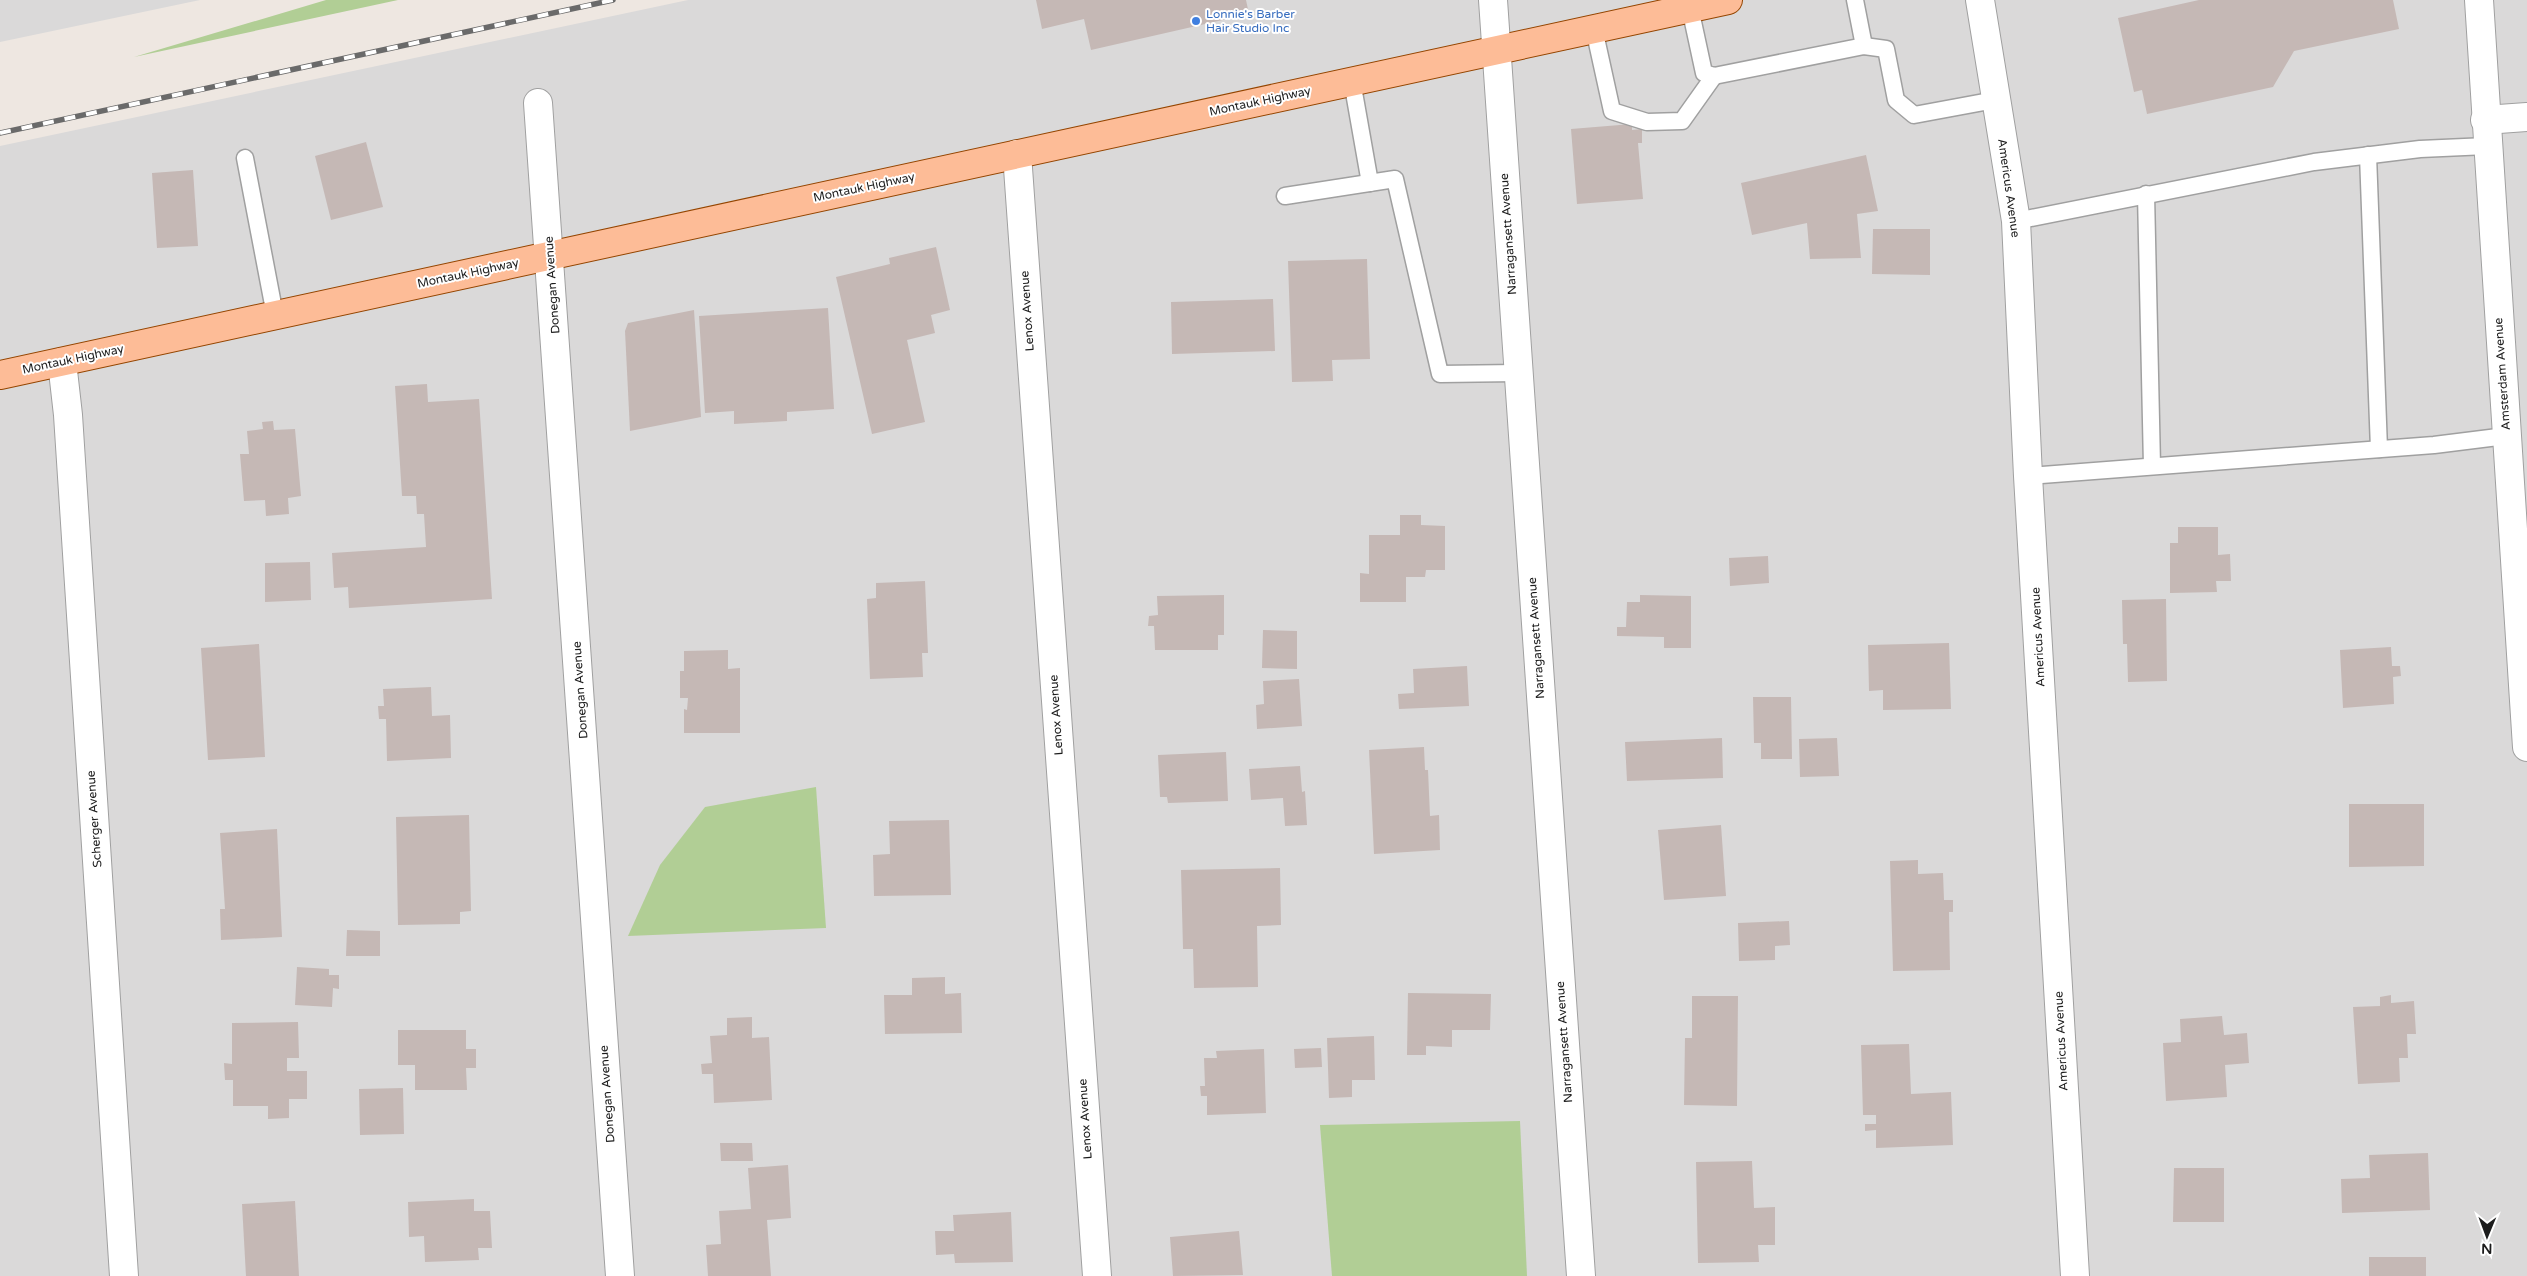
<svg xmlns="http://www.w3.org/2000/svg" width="2527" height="1276" viewBox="0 0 2527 1276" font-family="'Varela Round',sans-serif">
	<rect width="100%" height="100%" fill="#eee7e1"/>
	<g fill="#dad9d9">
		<polygon points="0,0 200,0 0,42"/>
		<polygon points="688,0 2527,0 2527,1276 0,1276 0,146"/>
	</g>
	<g fill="#b1ce95">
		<polygon points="326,0 398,0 134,57"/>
		<polygon points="816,787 826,928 628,936 660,865 705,807"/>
		<polygon points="1520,1121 1527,1276 1332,1276 1320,1125"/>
	</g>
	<g fill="#c5b8b5">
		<polygon points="1036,0 1246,0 1249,14 1091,50 1084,19 1042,29"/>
		<polygon points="2199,0 2393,0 2399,29 2294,51 2273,87 2147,114 2142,90 2134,92 2118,18"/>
		<polygon points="1632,124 1632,130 1642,129 1642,143 1638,143 1643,199 1577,204 1571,129"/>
		<polygon points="366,142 383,207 331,220 315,156"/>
		<polygon points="1866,155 1878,211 1857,214 1861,258 1810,259 1807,223 1752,235 1741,183"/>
		<polygon points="193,170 198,246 157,248 152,173"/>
		<polygon points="1873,229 1930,229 1930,275 1872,274"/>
		<polygon points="936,247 950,310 931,315 935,333 907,340 925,422 872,434 836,277 890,264 889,258"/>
		<polygon points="1367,259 1370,359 1332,360 1333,381 1292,382 1288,261"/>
		<polygon points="1273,299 1275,351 1172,354 1171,302"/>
		<polygon points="828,308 834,409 787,412 787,421 734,424 734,411 705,413 699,316"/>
		<polygon points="694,310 701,417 630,431 625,331 628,323"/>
		<polygon points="427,384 428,402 479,399 492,599 349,608 348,587 334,588 332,553 426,547 424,514 417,514 416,496 402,496 395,386"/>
		<polygon points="273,421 274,430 295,429 301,496 288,498 289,514 266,516 265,500 244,501 240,454 249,454 247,431 263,429 262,422"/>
		<polygon points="1400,515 1421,515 1421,525 1445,526 1445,570 1426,570 1425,577 1406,577 1406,602 1360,602 1360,573 1369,574 1369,535 1400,535"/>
		<polygon points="2178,527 2218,527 2218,555 2230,554 2231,581 2216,581 2217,592 2170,593 2170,543 2178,543"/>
		<polygon points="1768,556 1769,583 1730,586 1729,558"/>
		<polygon points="310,562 311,600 265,602 265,563"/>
		<polygon points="925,581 928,653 922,653 923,677 870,679 867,599 876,598 876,583"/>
		<polygon points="1224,595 1224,635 1218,635 1218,650 1155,650 1154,626 1148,626 1149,616 1158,615 1157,596"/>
		<polygon points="1640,595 1691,596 1691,648 1664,648 1664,637 1617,636 1617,627 1626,627 1627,602 1640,602"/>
		<polygon points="2166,599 2167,681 2128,682 2127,644 2123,644 2122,600"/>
		<polygon points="1263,630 1297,631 1297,669 1262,668"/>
		<polygon points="1949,643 1951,709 1883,710 1883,690 1869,691 1868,645"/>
		<polygon points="259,644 265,757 208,760 201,648"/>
		<polygon points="2391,647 2392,666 2400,666 2401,676 2393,677 2394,704 2343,708 2340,650"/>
		<polygon points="728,650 728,669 740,668 740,733 684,733 684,709 687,710 688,698 680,698 680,671 684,671 684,651"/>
		<polygon points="1467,666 1469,706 1399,709 1398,694 1414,693 1413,669"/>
		<polygon points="1299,679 1302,726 1257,729 1256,705 1264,704 1263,681"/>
		<polygon points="431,687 432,716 450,715 451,758 387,761 386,719 379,719 378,706 384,706 383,689"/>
		<polygon points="1753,697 1791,697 1792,759 1761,759 1761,743 1754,743"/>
		<polygon points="1722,738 1723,778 1627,781 1625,742"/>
		<polygon points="1837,738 1839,776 1800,777 1799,739"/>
		<polygon points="1424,747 1425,770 1428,770 1430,816 1439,815 1440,850 1374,854 1369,750"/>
		<polygon points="1226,752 1228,801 1168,803 1167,797 1160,797 1158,755"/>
		<polygon points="1300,766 1302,792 1305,791 1307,825 1285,826 1283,798 1251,800 1249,769"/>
		<polygon points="2349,804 2424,804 2424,866 2349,867"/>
		<polygon points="469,815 471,911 460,912 460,924 398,925 396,817"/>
		<polygon points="949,820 951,895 874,896 873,855 890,854 889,821"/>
		<polygon points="1721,825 1726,896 1664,900 1658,830"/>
		<polygon points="277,829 282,937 221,940 220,909 225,909 220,833"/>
		<polygon points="1918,860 1918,874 1943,873 1944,900 1953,900 1953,912 1949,912 1950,970 1893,971 1890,861"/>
		<polygon points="1280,868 1281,925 1257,926 1258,987 1194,988 1193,949 1183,949 1181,870"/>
		<polygon points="1789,921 1790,945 1775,946 1775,960 1739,961 1738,923"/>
		<polygon points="347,930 380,931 380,956 346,956"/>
		<polygon points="297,967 329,969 329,975 339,975 339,989 333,988 332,1007 295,1005"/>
		<polygon points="945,977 945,994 961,993 962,1033 885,1034 884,995 912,995 912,978"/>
		<polygon points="1408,993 1491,994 1490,1030 1452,1030 1452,1047 1426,1046 1426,1055 1407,1055"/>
		<polygon points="2391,995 2391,1003 2414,1001 2416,1034 2407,1034 2408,1058 2399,1058 2400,1082 2358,1084 2353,1007 2380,1006 2380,997"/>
		<polygon points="1692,996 1738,996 1737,1106 1684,1105 1685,1038 1692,1038"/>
		<polygon points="2222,1016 2224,1035 2247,1033 2249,1063 2225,1065 2227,1097 2166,1101 2163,1043 2181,1042 2180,1019"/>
		<polygon points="752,1017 752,1038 769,1037 772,1100 714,1103 713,1074 702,1074 701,1064 712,1063 710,1036 727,1035 727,1018"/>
		<polygon points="298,1022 299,1058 287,1058 287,1071 307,1071 307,1099 289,1099 289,1118 268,1119 268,1106 233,1106 233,1080 225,1080 224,1063 232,1064 232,1023"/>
		<polygon points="398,1030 466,1030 466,1049 476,1049 476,1068 466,1068 467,1090 415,1090 415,1065 398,1065"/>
		<polygon points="1374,1036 1375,1080 1352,1080 1352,1097 1329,1098 1327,1038"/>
		<polygon points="1909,1044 1911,1094 1951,1092 1953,1145 1876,1148 1876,1130 1865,1131 1865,1124 1876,1124 1876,1115 1863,1115 1861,1045"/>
		<polygon points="1321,1048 1322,1067 1295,1068 1294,1049"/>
		<polygon points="1264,1049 1266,1113 1207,1115 1207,1096 1201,1096 1200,1086 1205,1086 1204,1058 1217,1058 1216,1051"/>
		<polygon points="403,1088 404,1134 360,1135 359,1089"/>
		<polygon points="720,1143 752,1143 753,1161 721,1161"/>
		<polygon points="2428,1153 2430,1210 2342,1213 2341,1179 2370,1178 2369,1155"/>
		<polygon points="1752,1161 1754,1208 1775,1207 1775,1245 1758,1245 1759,1262 1698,1263 1696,1162"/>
		<polygon points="788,1165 791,1218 767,1220 771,1276 708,1276 706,1245 721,1244 719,1211 751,1209 748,1168"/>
		<polygon points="2174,1168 2224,1168 2224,1222 2173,1222"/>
		<polygon points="474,1199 474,1211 490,1211 492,1248 478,1248 479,1260 425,1262 424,1236 409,1237 408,1202"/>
		<polygon points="295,1201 299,1276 246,1276 242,1204"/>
		<polygon points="1011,1212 1013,1262 955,1263 954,1254 936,1255 935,1231 954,1231 953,1215"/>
		<polygon points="1239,1231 1243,1275 1173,1276 1170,1237"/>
		<rect x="2369" y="1257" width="57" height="19"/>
	</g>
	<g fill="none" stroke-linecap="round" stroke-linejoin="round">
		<g stroke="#a0a0a0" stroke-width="19">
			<g id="service">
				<polyline points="1855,0 1864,46"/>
				<polyline points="1690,8 1704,73 1714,76 1864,46 1886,49 1896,100 1914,115 1995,100"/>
				<polyline points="1594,29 1612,111 1647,122 1682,121 1714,76"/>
				<polyline points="1352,81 1370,183"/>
				<polyline points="2368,155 2379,449"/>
				<polyline points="245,158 275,315"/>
				<polyline points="2146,194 2152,466"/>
				<polyline points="1285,196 1395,179 1440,374 1517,373"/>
				<polyline points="2016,221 2314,162 2420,149 2487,146"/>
				<polyline points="2028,476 2434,445 2506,436"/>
			</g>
		</g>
		<g stroke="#a0a0a0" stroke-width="30">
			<g id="minor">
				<polyline points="1493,0 1581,1276"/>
				<polyline points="1980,0 2016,221 2028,476 2075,1276"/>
				<polyline points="2479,0 2527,747"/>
				<polyline points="538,103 620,1276"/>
				<polyline points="2485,120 2527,117"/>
				<polyline points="1017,154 1097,1276"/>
				<polyline points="62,362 68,415 124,1276"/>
			</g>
		</g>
		<g stroke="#944500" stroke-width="30">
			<polyline id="primary" points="0,375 1728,0"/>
		</g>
		<use href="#service" stroke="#fff" stroke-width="16"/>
		<use href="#minor" stroke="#fff" stroke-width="28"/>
		<use href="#primary" stroke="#fdbc97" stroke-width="28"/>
		<g stroke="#6a6a6a" stroke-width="5.5">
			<polyline id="rail" points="0,133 613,0"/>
		</g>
		<use href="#rail" stroke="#fff" stroke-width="4" stroke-dasharray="11" stroke-linecap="butt"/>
	</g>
	<circle fill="#3f7fe0" stroke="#fff" stroke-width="2" cx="1196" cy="21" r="5"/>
	<g text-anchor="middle" stroke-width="4" stroke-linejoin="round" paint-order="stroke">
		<g font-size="12" fill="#366cbe" stroke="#fff" text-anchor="start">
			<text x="1206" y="18">Lonnie's Barber<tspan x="1206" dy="14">Hair Studio Inc</tspan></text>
		</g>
		<g font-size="12" fill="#1c1c1c" stroke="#fff">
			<text transform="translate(1260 101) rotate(-12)" y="4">Montauk Highway</text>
			<text transform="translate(864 187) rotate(-12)" y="4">Montauk Highway</text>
			<text transform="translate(2009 188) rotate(82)" y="4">Americus Avenue</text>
			<text transform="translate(1508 234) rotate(-94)" y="4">Narragansett Avenue</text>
			<text transform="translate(468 273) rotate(-12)" y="4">Montauk Highway</text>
			<text transform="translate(552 285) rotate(-94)" y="4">Donegan Avenue</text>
			<text transform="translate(1027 311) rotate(-94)" y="4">Lenox Avenue</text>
			<text transform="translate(73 359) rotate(-12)" y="4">Montauk Highway</text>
			<text transform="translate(2502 374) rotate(-94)" y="4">Amsterdam Avenue</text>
			<text transform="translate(2038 637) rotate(-93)" y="4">Americus Avenue</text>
			<text transform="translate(1536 638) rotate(-94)" y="4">Narragansett Avenue</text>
			<text transform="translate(580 690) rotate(-94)" y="4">Donegan Avenue</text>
			<text transform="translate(1056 715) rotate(-94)" y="4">Lenox Avenue</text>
			<text transform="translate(94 819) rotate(-94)" y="4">Scherger Avenue</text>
			<text transform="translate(2061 1041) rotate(-93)" y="4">Americus Avenue</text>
			<text transform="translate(1564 1042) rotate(-94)" y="4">Narragansett Avenue</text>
			<text transform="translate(607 1094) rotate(-94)" y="4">Donegan Avenue</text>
			<text transform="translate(1085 1119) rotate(-94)" y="4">Lenox Avenue</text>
		</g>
	</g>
	<g transform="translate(2487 1236) rotate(181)" stroke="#ffffff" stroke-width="4" paint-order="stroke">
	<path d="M0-4L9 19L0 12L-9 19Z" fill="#1c1c1c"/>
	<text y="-8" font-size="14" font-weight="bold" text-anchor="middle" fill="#1c1c1c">N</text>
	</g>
</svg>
